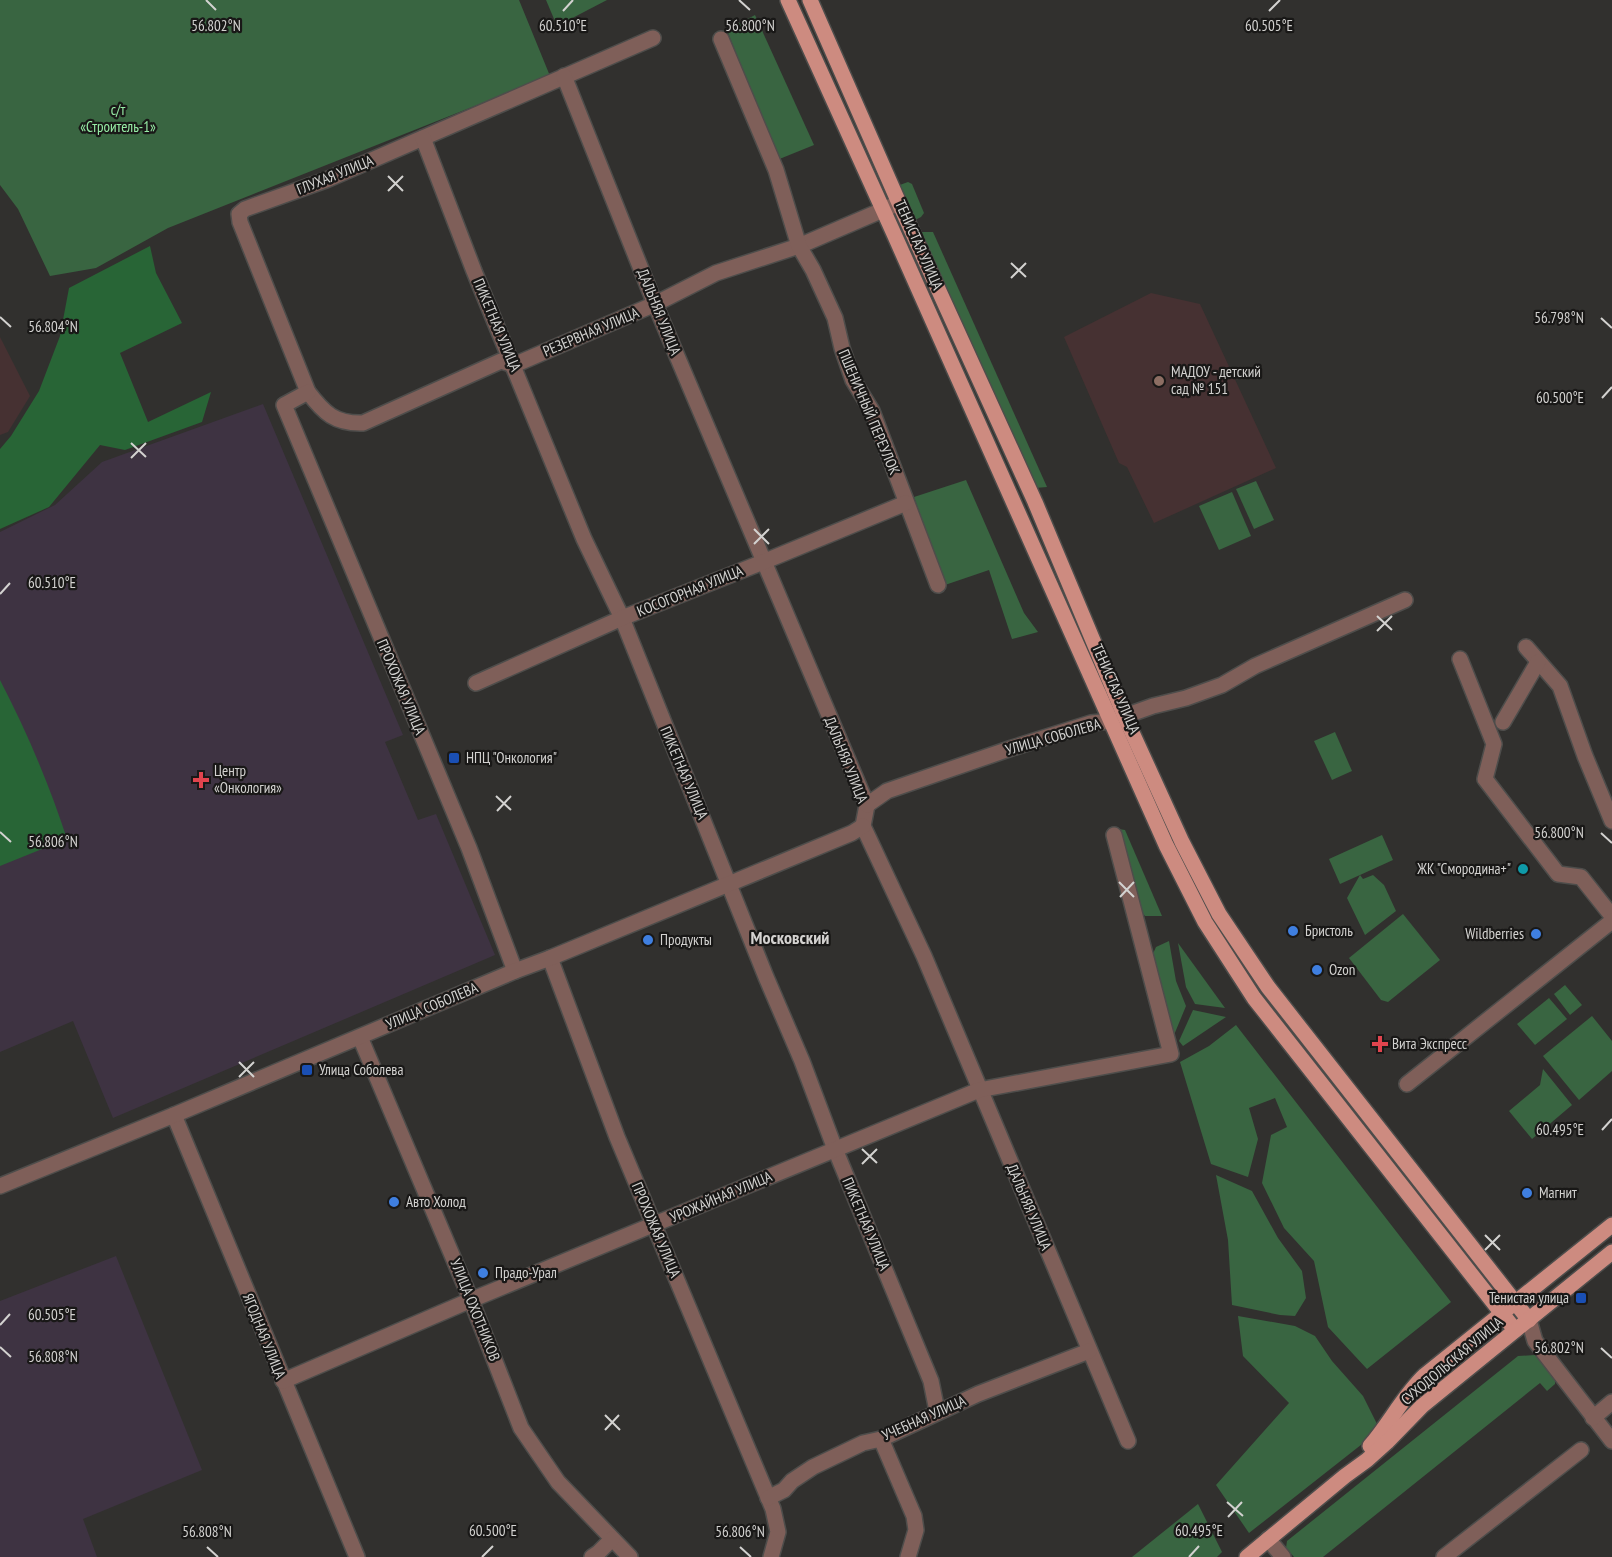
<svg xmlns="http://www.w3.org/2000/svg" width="1612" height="1557" viewBox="0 0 1612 1557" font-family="'PT Sans Narrow',sans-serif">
	<rect width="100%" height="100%" fill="#31302e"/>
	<g fill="#463132">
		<polygon points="1151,293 1200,304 1276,468 1154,523 1127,467 1119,463 1064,337"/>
		<polygon points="0,337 30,396 8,432 0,435"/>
	</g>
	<g fill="#3e3342">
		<polygon points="263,404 403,735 385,742 418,820 436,814 495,955 113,1118 73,1021 0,1052 0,532 55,505 102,462"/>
		<polygon points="116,1256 202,1470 83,1519 97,1557 0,1557 0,1301"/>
	</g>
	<g fill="#396541">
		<polygon points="0,0 519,0 550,76 168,228 96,268 50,276 18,209 0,185"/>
		<polygon points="546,0 607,0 557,26"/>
		<polygon points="755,15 814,145 777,160 727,30"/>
		<polygon points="908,182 912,184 924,213 921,217 913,221 897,186"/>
		<polygon points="919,232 933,232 1047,487 1035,488"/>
		<polygon points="966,480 1024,613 1038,632 1012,639 989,570 945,585 914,497"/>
		<polygon points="1256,481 1274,520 1254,529 1236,489"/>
		<polygon points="1232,492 1251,536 1219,550 1199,506"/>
		<polygon points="1335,732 1352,771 1332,780 1314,741"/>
		<polygon points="1119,829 1125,830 1162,916 1145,916 1141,911"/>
		<polygon points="1382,835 1393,860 1360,875 1363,879 1373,875 1384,885 1396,911 1365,935 1347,898 1360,875 1340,884 1329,859"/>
		<polygon points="1403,914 1440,960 1388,1002 1381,1000 1349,958"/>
		<polygon points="1169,941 1176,981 1186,1006 1174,1035 1152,956 1156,947"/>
		<polygon points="1178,943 1225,1008 1195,1004 1186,987"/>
		<polygon points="1565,985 1582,1005 1570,1015 1554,994"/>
		<polygon points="1549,998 1567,1019 1535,1045 1517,1024"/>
		<polygon points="1193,1010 1226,1017 1183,1046 1179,1041"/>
		<polygon points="1592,1016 1612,1041 1612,1071 1579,1100 1543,1056"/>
		<polygon points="1236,1025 1451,1302 1367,1369 1328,1327 1314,1261 1284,1228 1262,1183 1271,1135 1287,1127 1275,1098 1249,1108 1258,1139 1248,1177 1211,1164 1180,1062 1209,1046"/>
		<polygon points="1543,1069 1572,1105 1532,1139 1509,1111 1540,1085"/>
		<polygon points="1216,1175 1252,1191 1278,1238 1302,1271 1306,1298 1295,1316 1280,1315 1232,1305 1228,1240"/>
		<polygon points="1238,1316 1295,1326 1315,1336 1332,1361 1363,1396 1377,1424 1371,1437 1249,1533 1216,1485 1289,1403 1243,1356"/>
		<polygon points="1535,1355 1555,1378 1555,1384 1547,1391 1540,1383 1323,1557 1294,1557 1286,1548 1287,1541 1518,1356"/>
		<polygon points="1198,1504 1222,1552 1217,1557 1132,1557"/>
	</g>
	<g fill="#286536">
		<polygon points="150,246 156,273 182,323 120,353 148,422 211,392 202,422 125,450 100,445 49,507 0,529 0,449 11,436 39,391 60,336 69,288"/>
		<path d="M0,680C27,732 49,784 67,839L0,866Z"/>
	</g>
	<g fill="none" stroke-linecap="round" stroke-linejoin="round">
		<g stroke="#4e4d4b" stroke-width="18">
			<g id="minor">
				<path d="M653,38L326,180L245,209L239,214L240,222L308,392C324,413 335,424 363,423L501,361L514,365L655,304L716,273L799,246L899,203"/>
				<polyline points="721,39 776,170 799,246 813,270 835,318 842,348 853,380 872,411 938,585"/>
				<polyline points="564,76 655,304 867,805 863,826 924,956 1128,1441"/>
				<polyline points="423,138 474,271 584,539 622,618 766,977 802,1061 835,1149 931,1381 937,1411"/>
				<polyline points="308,392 284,405 469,848 515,971"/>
				<polyline points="1526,647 1560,686 1585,756 1612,821"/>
				<polyline points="1460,659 1494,744 1485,779 1558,874 1581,877 1612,916"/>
				<polyline points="476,683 622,618 763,562 906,503"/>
				<polyline points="1503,722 1538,662"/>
				<polyline points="867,805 887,791 1012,748 1091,723 1111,721 1153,706 1186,698 1222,685 1255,666 1405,600"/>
				<polyline points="550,958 617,1137 773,1509 778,1532 771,1557"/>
				<polyline points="360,1037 471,1300 521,1428 558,1482 630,1557"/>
				<polyline points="1407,1084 1612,921"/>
				<polyline points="174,1115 357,1557"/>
				<polyline points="0,1186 174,1115 515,971 550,958 852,833 863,826"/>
				<polyline points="1529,1320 1535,1341 1612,1441"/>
				<polyline points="283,1381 471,1300 979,1090 1171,1054 1114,835"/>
				<polyline points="1593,1418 1612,1402"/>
				<polyline points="881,1439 914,1516 916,1530 908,1557"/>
				<polyline points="768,1498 784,1490 792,1481 813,1467 863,1443 881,1439 978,1394 1089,1351"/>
				<polyline points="1268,1539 1283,1557"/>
				<polyline points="592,1557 598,1553 612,1539"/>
				<polyline points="1444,1557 1581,1450"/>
			</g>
		</g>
		<g stroke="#4e4d4b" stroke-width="18">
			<g id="major">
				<polyline points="788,0 894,234 1166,845 1205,922 1254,998 1515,1330"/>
				<polyline points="810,0 899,203 1035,502 1125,717 1182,842 1219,914 1268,987 1529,1320"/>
				<path d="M1370,1446C1390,1423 1403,1396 1425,1375L1612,1225"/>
				<polyline points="1247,1557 1345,1476 1367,1460 1387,1442 1422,1406 1612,1252"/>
			</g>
		</g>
		<use href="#minor" stroke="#7f5f59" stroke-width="15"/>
		<use href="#major" stroke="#cd8b80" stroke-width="15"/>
	</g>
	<path fill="none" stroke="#d3d2d0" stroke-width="2" d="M206,0L216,10M739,0L750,10M563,11L573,0M1269,11L1280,0M388,176L403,191M388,191L403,176M1011,263L1026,277M1011,278L1026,263M0,317L11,327M1601,318L1612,328M1602,398L1612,387M131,443L146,457M131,458L146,443M754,529L769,544M754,544L769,529M0,594L10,583M1377,616L1392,630M1377,631L1392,616M496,796L511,810M497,811L511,796M0,832L11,842M1601,833L1612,843M1119,882L1134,897M1120,897L1134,882M239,1062L254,1077M239,1077L254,1062M1602,1130L1612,1119M862,1149L877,1163M862,1164L877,1149M1485,1235L1500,1250M1485,1250L1500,1235M0,1325L10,1314M0,1347L11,1357M1601,1348L1612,1358M605,1415L620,1430M605,1430L619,1415M1227,1502L1243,1516M1228,1517L1242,1502M207,1547L218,1557M740,1547L751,1557M482,1557L493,1546M1189,1557L1199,1546"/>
	<circle fill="#8d6e63" stroke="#191817" stroke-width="2" cx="1159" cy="381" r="6"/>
	<g fill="#1a4fb4" stroke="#191817" stroke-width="2">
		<rect x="448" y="752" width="12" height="12" rx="3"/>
		<rect x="301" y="1064" width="12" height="12" rx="3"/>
		<rect x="1575" y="1292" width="12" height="12" rx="3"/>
	</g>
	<g fill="#e0444e" stroke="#191817" stroke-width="2">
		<path d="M198 771h6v6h6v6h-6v6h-6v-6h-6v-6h6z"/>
		<path d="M1377 1035h6v6h6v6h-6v6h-6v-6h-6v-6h6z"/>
	</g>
	<circle fill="#0f9aa8" stroke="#191817" stroke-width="2" cx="1523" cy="869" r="6"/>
	<g fill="#3f7fe0" stroke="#191817" stroke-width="2">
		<circle cx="1293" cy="931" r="6"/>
		<circle cx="1536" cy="934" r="6"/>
		<circle cx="648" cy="940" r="6"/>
		<circle cx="1317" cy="970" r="6"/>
		<circle cx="1527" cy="1193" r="6"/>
		<circle cx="394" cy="1202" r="6"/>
		<circle cx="483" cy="1273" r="6"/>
	</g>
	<g text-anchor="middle" stroke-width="4.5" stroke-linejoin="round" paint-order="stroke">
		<g font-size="15" fill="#97eda6" stroke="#191817">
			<text x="118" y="115">с/т<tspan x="118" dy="17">«Строитель-1»</tspan></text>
		</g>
		<g font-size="15" fill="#d3d2d0" stroke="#191817">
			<text transform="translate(335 175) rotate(-22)" y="5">ГЛУХАЯ УЛИЦА</text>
			<text transform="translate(919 245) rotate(66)" y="5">ТЕНИСТАЯ УЛИЦА</text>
			<text transform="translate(659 312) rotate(68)" y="5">ДАЛЬНЯЯ УЛИЦА</text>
			<text transform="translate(497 325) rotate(67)" y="5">ПИКЕТНАЯ УЛИЦА</text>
			<text transform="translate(591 332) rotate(-23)" y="5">РЕЗЕРВНАЯ УЛИЦА</text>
			<text transform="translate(869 412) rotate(67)" y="5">ПШЕНИЧНЫЙ ПЕРЕУЛОК</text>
			<text transform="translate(690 591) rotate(-22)" y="5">КОСОГОРНАЯ УЛИЦА</text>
			<text transform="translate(401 687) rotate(67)" y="5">ПРОХОЖАЯ УЛИЦА</text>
			<text transform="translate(1116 689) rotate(66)" y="5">ТЕНИСТАЯ УЛИЦА</text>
			<text transform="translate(1053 737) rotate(-16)" y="5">УЛИЦА СОБОЛЕВА</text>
			<text transform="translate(846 760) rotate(68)" y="5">ДАЛЬНЯЯ УЛИЦА</text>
			<text transform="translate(684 773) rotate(67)" y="5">ПИКЕТНАЯ УЛИЦА</text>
			<text transform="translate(432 1006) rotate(-23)" y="5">УЛИЦА СОБОЛЕВА</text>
			<text transform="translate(721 1197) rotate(-23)" y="5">УРОЖАЙНАЯ УЛИЦА</text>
			<text transform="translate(1029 1207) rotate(67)" y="5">ДАЛЬНЯЯ УЛИЦА</text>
			<text transform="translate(866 1224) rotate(67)" y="5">ПИКЕТНАЯ УЛИЦА</text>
			<text transform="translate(656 1230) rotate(67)" y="5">ПРОХОЖАЯ УЛИЦА</text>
			<text transform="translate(475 1310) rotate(68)" y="5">УЛИЦА ОХОТНИКОВ</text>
			<text transform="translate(264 1336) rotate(68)" y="5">ЯГОДНАЯ УЛИЦА</text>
			<text transform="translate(1452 1361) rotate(-40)" y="5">СУХОДОЛЬСКАЯ УЛИЦА</text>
			<text transform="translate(924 1418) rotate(-24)" y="5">УЧЕБНАЯ УЛИЦА</text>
		</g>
		<g font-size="15" fill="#d3d2d0" stroke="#191817" text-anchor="start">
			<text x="1171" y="377">МАДОУ - детский<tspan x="1171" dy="17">сад № 151</tspan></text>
			<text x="466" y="763">НПЦ "Онкология"</text>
			<text x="214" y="776">Центр<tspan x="214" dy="17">«Онкология»</tspan></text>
			<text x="1511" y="874" text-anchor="end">ЖК "Смородина+"</text>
			<text x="1305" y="936">Бристоль</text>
			<text x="1524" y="939" text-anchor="end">Wildberries</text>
			<text x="660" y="945">Продукты</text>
			<text x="1329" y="975">Ozon</text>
			<text x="1392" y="1049">Вита Экспресс</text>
			<text x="319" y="1075">Улица Соболева</text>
			<text x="1539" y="1198">Магнит</text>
			<text x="406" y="1207">Авто Холод</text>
			<text x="495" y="1278">Прадо-Урал</text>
			<text x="1569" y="1303" text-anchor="end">Тенистая улица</text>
		</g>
		<g font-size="18" font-weight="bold" fill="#d4d2d0" stroke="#191817">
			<text x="790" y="944">Московский</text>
		</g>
	</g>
	<g font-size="15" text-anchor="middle" fill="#d3d2d0" stroke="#191817" stroke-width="4.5" stroke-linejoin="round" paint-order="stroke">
		<text x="216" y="31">56.802°N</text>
		<text x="750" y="31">56.800°N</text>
		<text x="563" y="31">60.510°E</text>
		<text x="1269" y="31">60.505°E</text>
		<text x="1559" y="323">56.798°N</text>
		<text x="53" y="332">56.804°N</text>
		<text x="1560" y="403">60.500°E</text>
		<text x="52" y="588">60.510°E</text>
		<text x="1559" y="838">56.800°N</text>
		<text x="53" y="847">56.806°N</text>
		<text x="1560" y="1135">60.495°E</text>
		<text x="52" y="1320">60.505°E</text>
		<text x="1559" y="1353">56.802°N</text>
		<text x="53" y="1362">56.808°N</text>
		<text x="493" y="1536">60.500°E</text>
		<text x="1199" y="1536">60.495°E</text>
		<text x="207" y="1537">56.808°N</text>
		<text x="740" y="1537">56.806°N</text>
	</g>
</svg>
